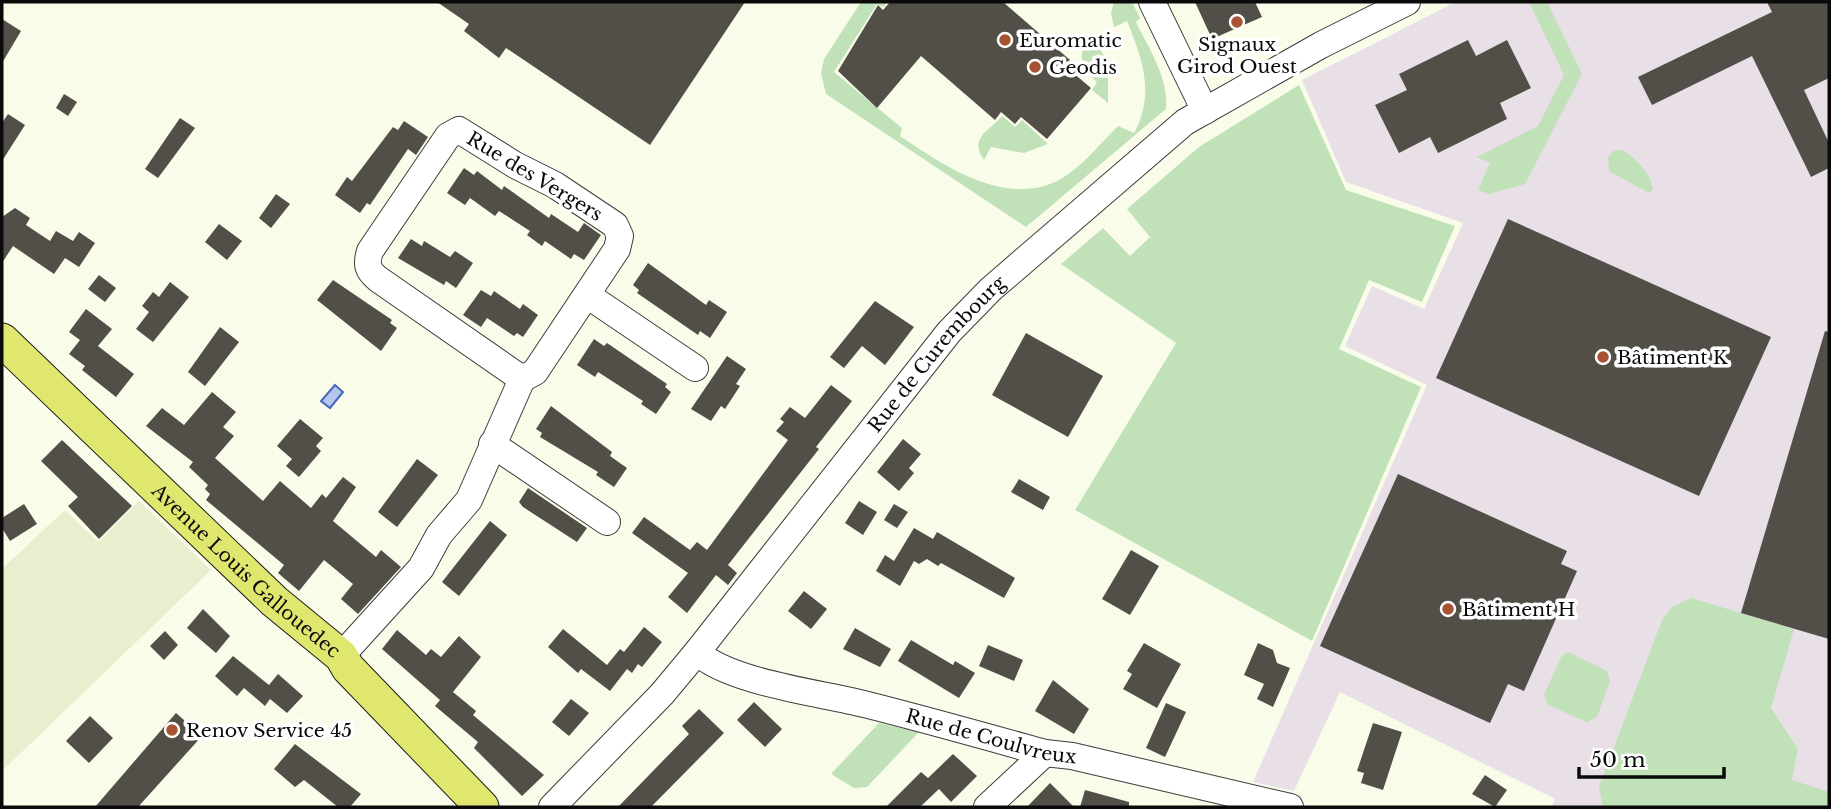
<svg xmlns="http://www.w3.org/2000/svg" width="1831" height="809" viewBox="0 0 1831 809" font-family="'Libre Baskerville',serif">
	<rect width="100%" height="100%" fill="#fafcea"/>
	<polygon fill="#e8dfe7" points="1456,2 1829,2 1829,807 1551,807 1555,799 1340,692 1294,791 1253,782 1427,385 1345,346 1372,286 1424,309 1463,223 1346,182 1302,80"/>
	<polygon fill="#e7efce" points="139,501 211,570 2,771 2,569 65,510 98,542"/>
	<g fill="#c1e2b9">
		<path d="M861,2H888L883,7L877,4L834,72L902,128L900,136C943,165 1004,208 1059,180C1081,168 1100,144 1118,126L1134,133C1155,94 1143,60 1127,21L1114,27L1111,13L1114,2H1132L1140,18L1136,22C1149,49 1169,78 1166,109L1026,227L826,94L821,73L824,59Z"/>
		<polygon points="1529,2 1547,2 1582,74 1525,184 1489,194 1478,190 1490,163 1477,157 1538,126 1564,75"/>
		<path d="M1094,36L1108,65V103L1092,90L1097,82L1082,70C1082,56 1080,42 1094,36Z"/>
		<polygon points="1299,85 1346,190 1455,226 1422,302 1369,280 1339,349 1421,387 1312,641 1075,510 1176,343 1061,264 1103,228 1130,256 1150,237 1127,209 1199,147"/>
		<path d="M1002,116L1015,127L1022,120L1048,144L1024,153L991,147L984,160C968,137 990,131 1002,116Z"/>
		<path d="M1621,150C1633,154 1652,176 1653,189L1649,193L1609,171L1608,157L1613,151Z"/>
		<polygon points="1691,598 1794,629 1771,708 1798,749 1792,780 1829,792 1829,807 1603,807 1599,787 1662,620 1672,607"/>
		<polygon points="1568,652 1607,671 1610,681 1597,717 1587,722 1548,705 1544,695 1561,657"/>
		<polygon points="879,723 919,732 867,787 854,788 831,774"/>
	</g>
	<polygon fill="#b5c7ee" stroke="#4568bb" stroke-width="2" points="335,385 343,392 330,408 321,401"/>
	<g fill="#514f48">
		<polygon points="437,2 745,2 650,145 506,48 499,58 464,31 469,24"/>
		<polygon points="890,2 1003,2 1070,60 1065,66 1091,88 1047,139 1021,117 1015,124 1001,112 995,120 921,56 877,108 838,71 878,5 883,10"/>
		<polygon points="1195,2 1255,2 1262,17 1212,39"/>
		<polygon points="1767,2 1829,2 1829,78 1804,90 1829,143 1829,168 1811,177 1752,56 1652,105 1638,77 1772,12"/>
		<polygon points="2,19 21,31 2,63"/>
		<polygon points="1468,40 1476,56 1507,40 1531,88 1500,103 1507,119 1438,153 1430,137 1399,153 1375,105 1407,90 1399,74"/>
		<polygon points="64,94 77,102 68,116 56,108"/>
		<polygon points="8,114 25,125 2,161 2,123"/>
		<polygon points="180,118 195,128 158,178 145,169"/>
		<polygon points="404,121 428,137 416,155 408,149 370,205 367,203 360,213 335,195 347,177 352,181 393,127 398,130"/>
		<polygon points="464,168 474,175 477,171 502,190 504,186 549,218 551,214 578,232 584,223 601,235 584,260 574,254 571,259 545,241 542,246 527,235 530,231 499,211 495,216 470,198 465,205 447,193"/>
		<polygon points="276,194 290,204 271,228 259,218"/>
		<polygon points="15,208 30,218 26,225 50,241 56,231 73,241 79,232 95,243 79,267 65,258 54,274 13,246 2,263 2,217"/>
		<polygon points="1508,219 1771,337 1699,496 1436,378"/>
		<polygon points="219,224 242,241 227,260 205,242"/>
		<polygon points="411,239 422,246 424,241 450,257 455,251 473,263 456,288 446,281 444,285 398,258"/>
		<polygon points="648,263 706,305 709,300 727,312 710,338 700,331 698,335 637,293 639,290 633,285"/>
		<polygon points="99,275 116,288 105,302 88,289"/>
		<polygon points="333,280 392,320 390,323 397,328 381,351 317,300"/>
		<polygon points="170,282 189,297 153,342 136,329 149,312 142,306 153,292 159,297"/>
		<polygon points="481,290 491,296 494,291 520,309 523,304 538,315 523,337 517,333 514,336 487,318 481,327 463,315"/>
		<polygon points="875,301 914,327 885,365 862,346 844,368 830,357"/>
		<polygon points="86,309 112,329 98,346 134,374 116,397 82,370 85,366 69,354 80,340 69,332"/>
		<polygon points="220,327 239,342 205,386 188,372"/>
		<polygon points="1825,331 1829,332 1829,639 1741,613"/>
		<polygon points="1026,333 1103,376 1068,437 992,395"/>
		<polygon points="594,339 604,346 607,343 667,384 665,387 671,392 656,414 641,404 643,401 598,372 595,377 577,365"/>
		<polygon points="727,356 746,369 736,384 740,386 725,409 721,406 711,421 691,409"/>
		<polygon points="831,385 852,401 816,447 819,449 728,565 737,573 728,585 716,575 687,613 668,597 688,573 632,533 644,517 690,550 697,542 707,550 788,440 776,431 784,422 780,419 790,407 805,418"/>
		<polygon points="212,392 236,412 223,427 234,436 215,458 263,501 280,481 311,508 322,494 326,498 343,477 356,487 333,521 376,557 381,550 401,567 358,614 341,599 353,584 324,560 299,591 278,573 284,565 206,500 210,494 205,489 208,485 189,467 193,462 146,426 162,408 184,425"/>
		<polygon points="551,406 612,452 610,456 627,468 614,487 596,475 598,472 540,437 542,433 536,429"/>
		<polygon points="300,419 323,438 316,446 321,451 299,477 286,466 292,459 277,446"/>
		<polygon points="903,439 921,454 909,468 914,473 899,491 877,472"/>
		<polygon points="62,440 132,506 99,539 68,506 78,497 41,461"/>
		<polygon points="417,459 438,475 397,527 378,512"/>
		<polygon points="1398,474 1567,551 1561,564 1577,571 1524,691 1508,684 1490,723 1320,646"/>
		<polygon points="1019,479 1050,497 1043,510 1011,492"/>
		<polygon points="528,488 587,528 577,542 523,507 519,502"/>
		<polygon points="859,501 877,512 863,535 845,523"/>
		<polygon points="24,504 37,524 10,541 2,528 2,518"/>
		<polygon points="894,504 908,512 897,528 884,520"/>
		<polygon points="490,521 507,535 459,596 442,582"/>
		<polygon points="914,528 933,539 937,532 1015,578 1004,598 941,563 938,566 927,559 919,564 914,561 900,586 876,571 885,555 894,561"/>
		<polygon points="1131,550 1159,566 1130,615 1102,599"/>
		<polygon points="804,591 827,609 811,629 788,611"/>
		<polygon points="203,609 230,636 216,653 187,628"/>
		<polygon points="644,627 662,642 642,667 638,664 632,673 627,669 610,691 581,669 578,673 548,647 563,629 607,665 620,649 624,652"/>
		<polygon points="855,628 891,649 880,667 843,649"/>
		<polygon points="397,630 426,655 431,649 441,657 459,636 481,657 453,692 476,711 473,715 544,775 522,796 474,748 478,742 435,706 440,700 382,649"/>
		<polygon points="165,631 178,645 164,660 150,646"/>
		<polygon points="911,640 953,665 955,661 975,673 959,698 898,661"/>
		<polygon points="1144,643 1181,664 1157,708 1123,689 1132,674 1127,671"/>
		<polygon points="1258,643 1273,650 1277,663 1290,668 1273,707 1257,699 1264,684 1244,675"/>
		<polygon points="988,645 1023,660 1014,681 979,666"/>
		<polygon points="233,656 269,685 278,674 303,696 287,713 270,699 265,706 244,688 237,696 215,676"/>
		<polygon points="1053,680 1089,709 1074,734 1035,711"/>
		<polygon points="571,699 589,713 569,736 552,722"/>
		<polygon points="754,702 782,729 765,747 737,720"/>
		<polygon points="1166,703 1186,712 1165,757 1146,748"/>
		<polygon points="699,709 724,733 651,807 618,807 689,734 682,726"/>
		<polygon points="176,713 202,736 138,807 95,807"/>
		<polygon points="90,716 113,738 89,763 66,741"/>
		<polygon points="1373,723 1402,732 1383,790 1361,783 1364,773 1357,771"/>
		<polygon points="295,744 361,794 350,807 338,807 304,780 295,787 274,769"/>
		<polygon points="953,754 977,776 951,802 939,789 920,807 886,807 921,772 928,778"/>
		<polygon points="1485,775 1507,790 1495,807 1472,794"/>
		<polygon points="1050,783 1074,807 1027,807"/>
		<polygon points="1085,790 1129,802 1129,807 1080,807"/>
	</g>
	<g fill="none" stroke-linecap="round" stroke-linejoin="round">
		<g stroke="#3d3d3d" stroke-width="28">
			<g id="minor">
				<polyline points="1152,2 1205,111"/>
				<polyline points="587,295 695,368"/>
				<polyline points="492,444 607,522"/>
				<path id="s1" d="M697,652C728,682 820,693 864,704C924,719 984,736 1045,753L1072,756L1290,807"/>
				<path d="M341,656L421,568L439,535L469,500L522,379L535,372L617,249L620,236L615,225L555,185L515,165L459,130L448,136L370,251C366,264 367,270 378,279L522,379"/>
				<path id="s2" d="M552,807L662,694L697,652L949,332L991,289L1185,122L1321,45L1407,2"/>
				<polyline points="987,807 1045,753"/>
			</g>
		</g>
		<g stroke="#1b1b1b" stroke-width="35">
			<g id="major">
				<path id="s3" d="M2,340L274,601L341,656L348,668L482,807"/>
			</g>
		</g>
		<use href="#minor" stroke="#fff" stroke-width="26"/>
		<use href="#major" stroke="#dfe76f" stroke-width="33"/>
	</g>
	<g fill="#a85334" stroke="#fff" stroke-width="2.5">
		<circle cx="1237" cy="22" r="7"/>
		<circle cx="1005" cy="40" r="7"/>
		<circle cx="1035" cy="67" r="7"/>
		<circle cx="1603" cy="357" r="7"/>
		<circle cx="1448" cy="609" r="7"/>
		<circle cx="172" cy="730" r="7"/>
	</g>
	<g text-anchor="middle" stroke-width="7" stroke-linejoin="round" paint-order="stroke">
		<g font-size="19" fill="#0a0a0a" stroke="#fff" text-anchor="start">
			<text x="1019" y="47">Euromatic</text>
			<text x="1237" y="51" text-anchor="middle">Signaux<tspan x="1237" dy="22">Girod Ouest</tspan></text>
			<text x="1049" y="74">Geodis</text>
			<text x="1617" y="364">Bâtiment K</text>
			<text x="1462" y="616">Bâtiment H</text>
			<text x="186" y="737">Renov Service 45</text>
		</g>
		<g font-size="19" fill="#0a0a0a" stroke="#fff">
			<text transform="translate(535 176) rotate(31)" y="7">Rue des Vergers</text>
			<text dy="7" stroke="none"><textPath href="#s2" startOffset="595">Rue de Curembourg</textPath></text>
			<text dy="7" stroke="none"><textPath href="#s3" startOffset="336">Avenue Louis Gallouedec</textPath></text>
			<text dy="7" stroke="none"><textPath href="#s1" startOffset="308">Rue de Coulvreux</textPath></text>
		</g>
	</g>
	<rect width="1831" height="809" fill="none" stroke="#0a0a0a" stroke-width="7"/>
	<path d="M1579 767v10h145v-10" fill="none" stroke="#0a0a0a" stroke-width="3.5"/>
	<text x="1590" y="767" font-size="21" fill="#0a0a0a" stroke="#ffffff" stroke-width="5" paint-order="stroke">50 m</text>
</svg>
